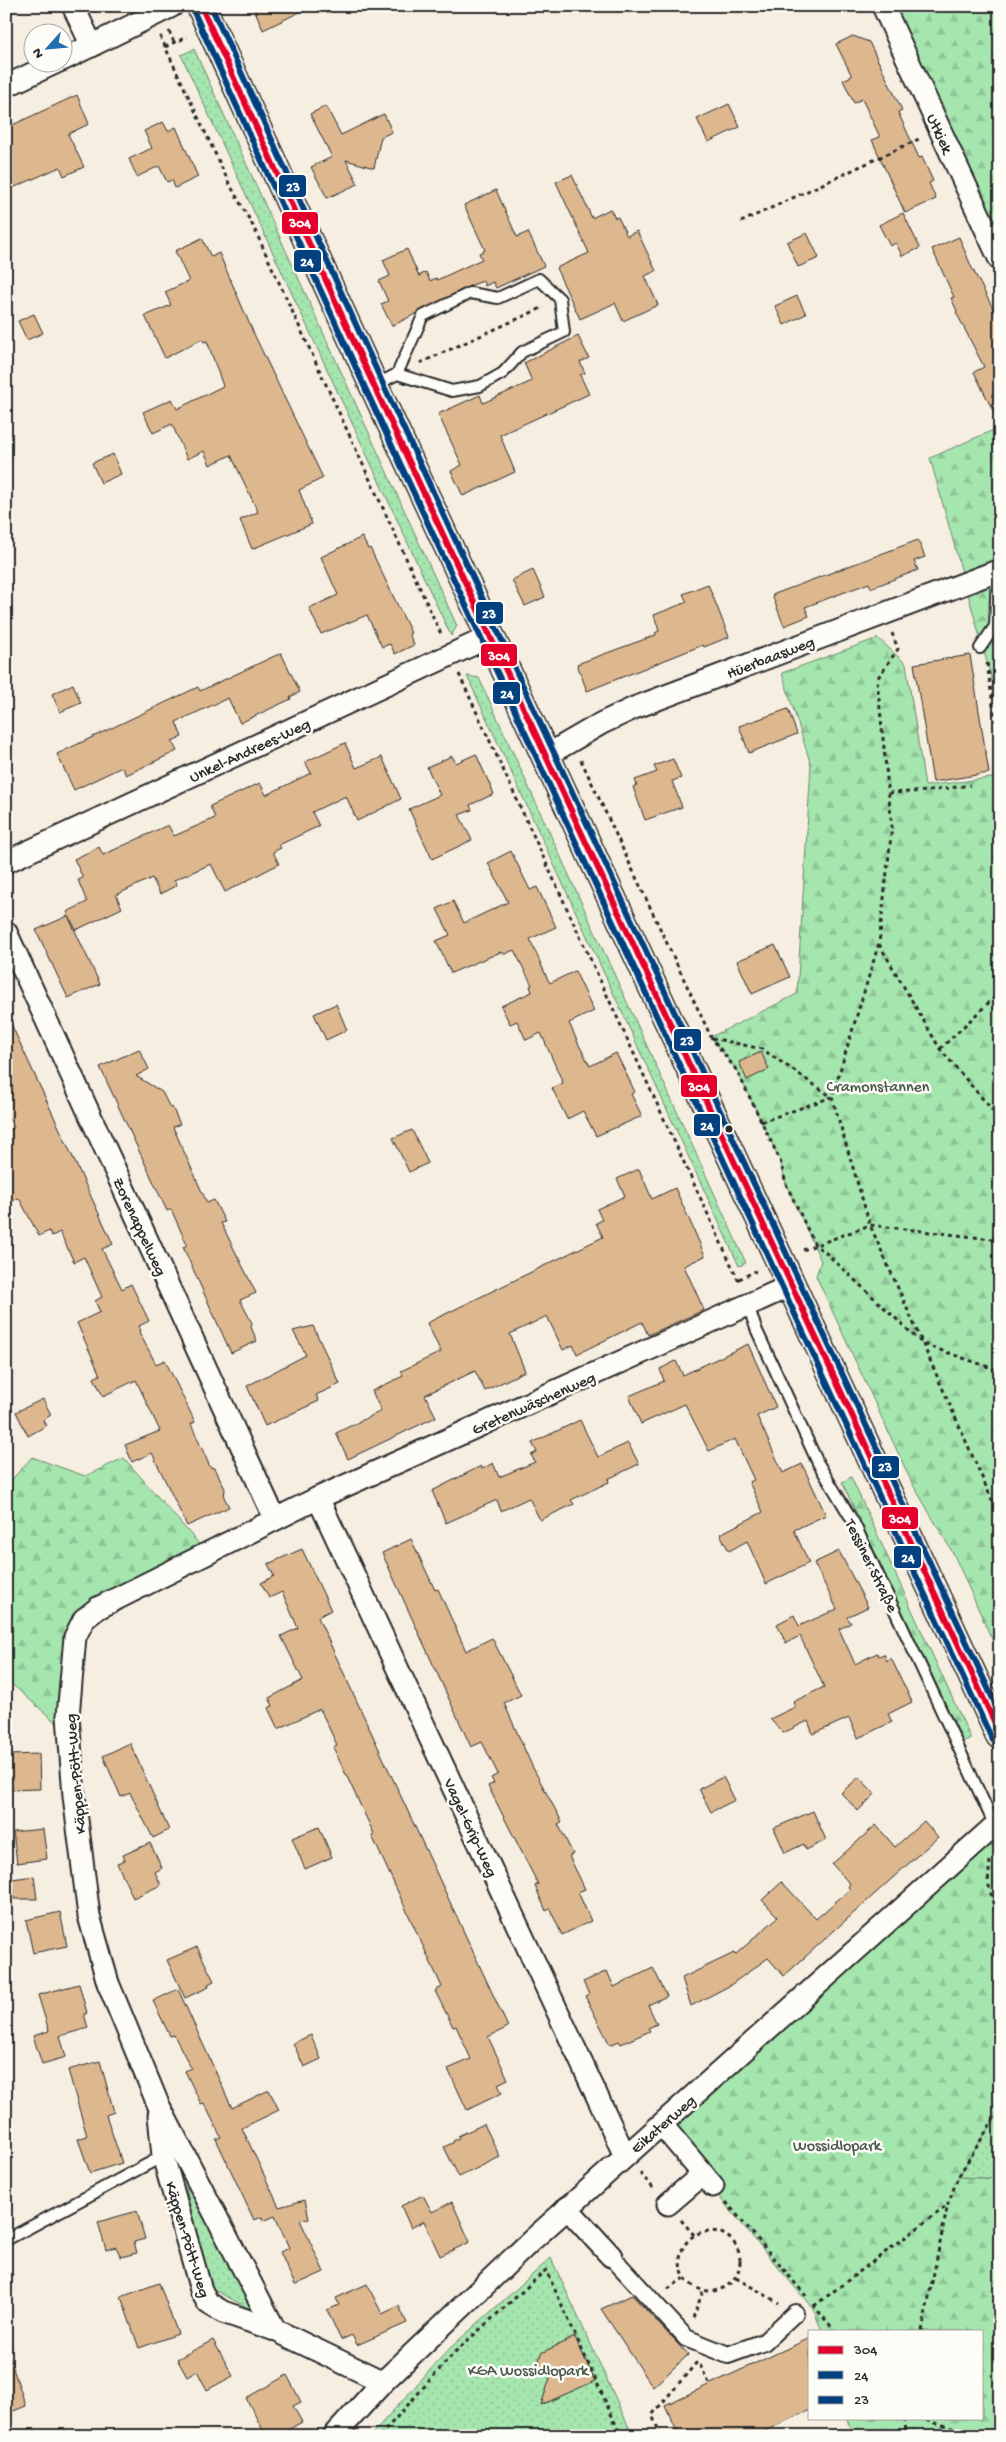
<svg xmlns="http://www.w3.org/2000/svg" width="1006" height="2442" viewBox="0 0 1006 2442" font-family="'Gochi Hand',sans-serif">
	<defs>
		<pattern id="grass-dots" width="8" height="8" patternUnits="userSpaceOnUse" patternTransform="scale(1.25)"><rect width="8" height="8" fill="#a5e5ae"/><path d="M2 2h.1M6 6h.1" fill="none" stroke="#8ec596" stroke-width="1.8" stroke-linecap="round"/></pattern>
		<pattern id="forest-firs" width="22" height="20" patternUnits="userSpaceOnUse" patternTransform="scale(1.25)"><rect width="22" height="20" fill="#a5e5ae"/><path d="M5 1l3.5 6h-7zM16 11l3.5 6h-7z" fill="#8ec596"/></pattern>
	</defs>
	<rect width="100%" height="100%" fill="#f7eee2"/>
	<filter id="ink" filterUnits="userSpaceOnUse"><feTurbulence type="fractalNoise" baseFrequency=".02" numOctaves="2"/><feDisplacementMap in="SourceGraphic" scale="10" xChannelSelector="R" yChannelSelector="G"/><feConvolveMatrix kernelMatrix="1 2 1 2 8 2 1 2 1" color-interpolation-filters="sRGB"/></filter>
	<g filter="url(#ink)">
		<g fill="url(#grass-dots)" stroke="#68886c">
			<polygon points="194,49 457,626 451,636 181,55"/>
			<polygon points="467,676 479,678 746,1263 739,1266"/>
			<polygon points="1000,2109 1000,2179 958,2177"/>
			<polygon points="179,2158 252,2310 209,2287"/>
			<polygon points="551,2258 633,2436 370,2436 450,2348"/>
		</g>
		<g fill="url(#forest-firs)" stroke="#68886c">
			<polygon points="883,6 1000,6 1000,260"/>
			<polygon points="1000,427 1000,709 930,458"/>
			<polygon points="878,638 906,664 925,786 1000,777 1000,1657 954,1555 912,1483 816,1276 821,1261 786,1184 780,1160 737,1071 711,1037 797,994 811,765 782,673"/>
			<polygon points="32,1457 85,1476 124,1458 207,1553 84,1619 61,1727 6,1679 6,1486"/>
			<polygon points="851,1477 971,1739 963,1741 842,1482"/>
			<polygon points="988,1846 1000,1847 1000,2109 958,2177 1000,2179 1000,2436 855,2436 847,2418 982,2418 982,2331 822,2331 813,2309 664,2131"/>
		</g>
		<g fill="#ddb78e" stroke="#2b2b2b">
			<polygon points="253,6 312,6 263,30"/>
			<polygon points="853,36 869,42 902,110 898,112 919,158 922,157 933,181 929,183 936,199 905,213 872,140 880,137 862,99 854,103 843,80 852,76 836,44"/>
			<polygon points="77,95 89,124 68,134 84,167 64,176 60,167 6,191 6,128"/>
			<polygon points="729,104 740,127 708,142 697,119"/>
			<polygon points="326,106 341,135 384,114 392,132 381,137 374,168 346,160 358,184 327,198 311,167 332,157 310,114"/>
			<polygon points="163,122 168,131 176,127 198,177 175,188 172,180 167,182 159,166 137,177 129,159 152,148 144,131"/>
			<polygon points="572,175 592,218 610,209 615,218 618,217 627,236 637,231 656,271 645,276 658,305 623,321 615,303 580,319 556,268 589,253 556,182"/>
			<polygon points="496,190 517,237 528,232 544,266 496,288 493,282 485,286 483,281 467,287 392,326 381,304 388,301 379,281 390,276 383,260 407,249 419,276 426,272 430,281 436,278 437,280 482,259 479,253 485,250 464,205"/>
			<polygon points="903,213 920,248 902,256 896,243 890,246 879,225"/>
			<polygon points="807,233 819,258 798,267 787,242"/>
			<polygon points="959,237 971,266 1000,322 1000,425 974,372 984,367 956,312 957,311 951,298 954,297 932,249"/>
			<polygon points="202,238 211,257 219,253 253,332 323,478 299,490 312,524 252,549 240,520 258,512 231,455 210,465 204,451 187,459 172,424 153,433 143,412 172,399 177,409 223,386 207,341 204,342 202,339 165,358 145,316 171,305 165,292 189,281 175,251"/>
			<polygon points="797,296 806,314 784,325 775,306"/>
			<polygon points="34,314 43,333 27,340 18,321"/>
			<polygon points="578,336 589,358 580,362 585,373 580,375 589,394 500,435 515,472 463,496 451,471 462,465 438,414 480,395 483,403 532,381 524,363"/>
			<polygon points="113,454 121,474 101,483 92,463"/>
			<polygon points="362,537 368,549 370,548 411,633 409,634 414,645 395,654 390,644 382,647 367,615 321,634 309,608 338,595 321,557"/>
			<polygon points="918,540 925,557 914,561 918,570 871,588 869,583 805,607 809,616 784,626 772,595"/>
			<polygon points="533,570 545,597 525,606 512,580"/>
			<polygon points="708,584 729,637 704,647 703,645 587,691 577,664 656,635 655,633 659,631 654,615 687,602 683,594"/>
			<polygon points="281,653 300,692 290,697 291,699 240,723 228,698 176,722 182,737 172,741 177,751 126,775 122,767 74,790 57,754 198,687 200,691"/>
			<polygon points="970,655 989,773 933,782 914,664"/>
			<polygon points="73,684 81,703 60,712 52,694"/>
			<polygon points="788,709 797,734 749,753 739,726"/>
			<polygon points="345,743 356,768 382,757 401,799 357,821 346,796 312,812 319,826 279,845 281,848 273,852 279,864 225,892 211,864 174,880 177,885 160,894 152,878 116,895 122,908 76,930 67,912 87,902 78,880 83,878 74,859 99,847 103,855 168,825 174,836 215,818 210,806 260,783 266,795 311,773 305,762"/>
			<polygon points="476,754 494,794 470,805 472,810 459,815 472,840 432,859 409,809 440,795 427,767 452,756 456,763"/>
			<polygon points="673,759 681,778 672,781 682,807 645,820 633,787 637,785 635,780 657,772 654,766"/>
			<polygon points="511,851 530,890 537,887 556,927 530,939 547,978 550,983 575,971 594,1011 569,1023 579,1045 590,1066 616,1053 635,1092 631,1094 642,1116 596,1136 583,1111 567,1119 552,1088 563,1083 541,1033 526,1040 517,1021 510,1024 501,1006 532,992 530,986 532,985 514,950 505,954 501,952 451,973 436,941 450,935 437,909 453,901 464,923 508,902 488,863"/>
			<polygon points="68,916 100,984 68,998 36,930"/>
			<polygon points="775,945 790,977 752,994 737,961"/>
			<polygon points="336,1004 347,1030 326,1040 314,1014"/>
			<polygon points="6,1013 113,1244 102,1249 122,1289 131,1284 149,1321 139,1326 141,1331 139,1332 156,1364 165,1360 195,1422 191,1424 210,1467 215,1468 225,1489 224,1497 229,1507 187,1526 152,1453 132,1462 125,1445 160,1431 136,1380 103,1396 94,1378 100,1375 77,1323 100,1312 95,1301 102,1297 84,1257 74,1262 60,1232 52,1236 49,1231 39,1236 19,1198 6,1204 6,1131 14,1128 6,1113"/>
			<polygon points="139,1049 149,1069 136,1076 162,1092 170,1108 172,1107 180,1124 173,1127 193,1172 207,1203 214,1200 225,1222 221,1223 256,1293 240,1300 252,1323 251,1327 257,1341 231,1353 183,1247 187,1245 171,1209 167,1211 100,1067"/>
			<polygon points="761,1052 769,1069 747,1080 739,1062"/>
			<polygon points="412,1130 428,1163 409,1172 393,1138"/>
			<polygon points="639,1169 652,1199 675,1188 693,1228 705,1256 684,1266 704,1310 648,1335 642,1322 577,1354 573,1345 563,1350 547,1316 510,1334 525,1371 485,1391 475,1371 425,1395 436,1417 348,1459 336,1433 381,1411 372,1391 403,1376 401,1371 441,1352 427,1323 603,1237 596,1223 602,1220 597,1209 625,1196 617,1179"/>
			<polygon points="313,1326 340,1384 316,1395 319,1401 265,1426 247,1386 306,1355 293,1331"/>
			<polygon points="748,1344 776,1407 757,1416 783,1473 802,1464 826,1515 794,1530 809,1563 766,1584 747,1541 729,1551 720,1534 763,1512 749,1482 754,1480 735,1439 709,1451 685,1404 641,1424 629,1396 664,1381 660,1369 676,1361 683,1375"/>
			<polygon points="43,1399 51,1415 43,1420 46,1426 28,1436 16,1412"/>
			<polygon points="580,1420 598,1457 628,1443 639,1464 608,1479 609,1482 571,1500 574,1504 540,1520 529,1498 501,1511 497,1500 446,1523 432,1491 481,1466 482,1469 493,1463 499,1477 535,1462 531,1455 537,1452 532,1443"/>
			<polygon points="411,1539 435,1590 438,1589 466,1651 492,1638 521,1695 504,1703 532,1766 562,1822 558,1824 573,1854 569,1856 585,1889 578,1892 591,1921 562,1935 550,1909 546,1911 535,1886 538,1884 488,1786 494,1783 491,1778 498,1774 482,1742 471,1747 382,1553"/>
			<polygon points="302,1549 331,1610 318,1617 320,1622 508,2027 488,2037 508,2079 498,2084 502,2093 467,2110 448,2069 471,2059 456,2026 453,2027 435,1991 442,1987 372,1836 374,1834 333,1747 337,1745 320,1709 278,1729 268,1708 273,1706 269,1698 303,1680 281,1636 298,1628 282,1592 269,1598 261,1583 274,1576 268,1564"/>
			<polygon points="839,1551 868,1607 847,1617 851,1623 839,1629 855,1664 877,1653 879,1656 884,1654 887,1661 891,1658 912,1702 888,1714 892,1722 858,1738 849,1718 813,1734 808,1721 783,1733 770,1719 795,1707 793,1702 824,1687 800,1636 786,1643 777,1624 794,1615 799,1626 837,1609 814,1563"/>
			<polygon points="130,1743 169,1830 153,1838 130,1793 121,1797 103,1756"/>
			<polygon points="39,1754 40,1789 8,1790 8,1755"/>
			<polygon points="723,1777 735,1800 711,1812 699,1789"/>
			<polygon points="859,1777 875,1794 858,1811 841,1793"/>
			<polygon points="813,1811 826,1840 806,1850 804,1844 785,1853 774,1828"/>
			<polygon points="924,1821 938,1837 784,1976 768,1958 729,1986 691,2006 682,1978 734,1953 735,1955 778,1917 762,1900 782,1882 816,1919 850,1889 848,1887 850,1884 832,1864 876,1825 895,1847"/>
			<polygon points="319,1827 332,1857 305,1869 292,1838"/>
			<polygon points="43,1829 47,1859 17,1863 13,1832"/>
			<polygon points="150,1843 162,1868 155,1872 161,1885 133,1898 117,1863 125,1860 123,1855"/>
			<polygon points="34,1876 37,1899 14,1899 12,1879"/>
			<polygon points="60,1912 67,1946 33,1953 26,1920"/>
			<polygon points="197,1947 214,1981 208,1984 209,1987 185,1998 167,1960"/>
			<polygon points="653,1968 667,1996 648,2005 657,2024 648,2028 650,2031 621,2044 619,2041 610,2045 585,1996 589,1994 583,1982 607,1971 614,1987"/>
			<polygon points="79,1984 87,2013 84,2014 88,2028 60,2036 66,2057 42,2064 33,2036 49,2031 38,1995"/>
			<polygon points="178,1989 232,2108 269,2090 279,2110 242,2128 279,2207 305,2200 309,2218 300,2220 324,2272 295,2285 280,2252 289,2248 275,2216 263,2221 262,2217 254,2220 216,2139 221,2137 204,2103 201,2104 185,2071 191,2068 174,2035 170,2036 153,2001"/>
			<polygon points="311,2035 321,2059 304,2067 293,2043"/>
			<polygon points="100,2061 114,2112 106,2115 122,2163 90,2173 78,2139 87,2136 68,2070"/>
			<polygon points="484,2124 500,2157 459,2177 444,2147 454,2142 453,2141 459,2138 458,2136"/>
			<polygon points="423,2195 432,2212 452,2202 470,2242 440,2256 424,2221 411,2228 401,2206"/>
			<polygon points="137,2211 145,2239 134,2242 137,2253 121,2257 116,2247 106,2250 98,2222"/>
			<polygon points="159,2283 178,2334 139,2348 121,2297"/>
			<polygon points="367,2284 382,2314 399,2306 407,2323 357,2345 352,2335 341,2340 327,2310 339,2305 336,2298"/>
			<polygon points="632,2295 688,2355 653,2387 601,2309"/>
			<polygon points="575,2337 595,2381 541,2405 552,2372 537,2368 541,2353"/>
			<polygon points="810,2338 810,2410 754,2436 679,2436 665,2405"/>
			<polygon points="213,2340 233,2376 207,2390 197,2371 187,2377 177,2359"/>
			<polygon points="9,2357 26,2406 6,2414 6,2358"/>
			<polygon points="287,2375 301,2402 293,2406 302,2422 277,2436 266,2436 246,2398"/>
		</g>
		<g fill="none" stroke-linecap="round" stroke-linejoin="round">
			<g stroke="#2b2b2b" stroke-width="14">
				<g id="service">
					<polyline points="374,386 397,374 423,316 470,293 498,298 539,279 560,299 564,332 522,352 503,373 480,386 452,391 397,374"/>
					<polyline points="980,648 995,626 997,571"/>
					<polyline points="748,1306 757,1331 818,1463 854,1523 995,1826"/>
					<polyline points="6,2240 163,2156"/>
				</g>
			</g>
			<g stroke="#2b2b2b" stroke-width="20">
				<polyline id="pedestrian" points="611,2256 686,2338 728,2355 764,2342 795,2313"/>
			</g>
			<g stroke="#2b2b2b" stroke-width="25">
				<g id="minor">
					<polyline points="73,6 92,46"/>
					<polyline points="883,6 1000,260"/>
					<polyline points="62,60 172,6"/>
					<polyline points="6,86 57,62"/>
					<polyline points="547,755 602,723 634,708 1000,570"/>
					<polyline points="6,862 491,636"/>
					<polyline points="6,932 275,1519"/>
					<polyline points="318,1498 625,2156"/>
					<polyline points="159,2115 163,2156 201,2290 208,2303 223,2312 275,2330 383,2382"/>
					<polyline points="662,2125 713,2186"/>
					<polyline points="668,2204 703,2174"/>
					<polyline points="567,2208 611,2256"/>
					<polyline points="275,2330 158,2104 108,1983 89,1916 74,1796 68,1716 75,1637 84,1619 98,1608 318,1498 792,1285"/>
					<polyline points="334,2436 383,2382 531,2241 1000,1821"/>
				</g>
			</g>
			<g stroke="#2b2b2b" stroke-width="31">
				<polyline id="primary" points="201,6 374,386 1000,1735"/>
			</g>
			<g stroke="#2b2b2b" stroke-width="3" stroke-dasharray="4 4" stroke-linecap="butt">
				<polyline points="169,31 174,42"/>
				<polyline points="160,36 229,183 253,226 441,634"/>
				<polyline points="165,47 187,37"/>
				<polyline points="741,222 919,139"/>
				<polyline points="420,363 544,307"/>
				<polyline points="892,633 898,649 877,679 892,827 879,943 832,1097 870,1225 1000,1518"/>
				<polyline points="987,663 997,733"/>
				<polyline points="459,674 740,1284"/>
				<polyline points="581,760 711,1037 737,1071 780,1160 786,1184 815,1245 826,1253 923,1344 1000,1371"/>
				<polyline points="889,793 930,791 970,785"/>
				<polyline points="879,944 940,1049 1000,1119"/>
				<polyline points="712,1038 762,1049 832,1097"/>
				<polyline points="940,1049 1000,992"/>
				<polyline points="761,1122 832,1097"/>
				<polyline points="803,1250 870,1225 1000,1240"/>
				<polyline points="739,1279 756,1271"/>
				<polyline points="990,1861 988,1882 1000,1932"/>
				<polyline points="640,2173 653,2188"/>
				<polyline points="726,2202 806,2296"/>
				<polyline points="681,2220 694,2235"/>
				<circle cx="710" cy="2261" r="30"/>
				<polyline points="736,2278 779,2303"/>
				<polyline points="668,2289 684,2278"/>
				<polyline points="813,2305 835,2331"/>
				<polyline points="814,2306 948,2205"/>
				<polyline points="693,2318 703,2291"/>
				<polyline points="922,2331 948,2204 958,2177 1000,2109"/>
				<polyline points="700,2365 710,2385"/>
				<polyline points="905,2418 906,2436"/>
				<polyline points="919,2418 978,2436"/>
				<polyline points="380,2436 456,2351 546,2270 621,2436"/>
				<polyline points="661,2436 652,2415 697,2362"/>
			</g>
			<use href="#service" stroke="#fdfcf7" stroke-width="10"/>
			<use href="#pedestrian" stroke="#fdfcf7" stroke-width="16"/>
			<use href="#minor" stroke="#fdfcf7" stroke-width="21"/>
			<use href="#primary" stroke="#fcde96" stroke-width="28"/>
			<g stroke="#fdfcf7" stroke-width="10">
				<polyline id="bus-1" points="201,6 374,386 1000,1734"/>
			</g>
			<g stroke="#fdfcf7" stroke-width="10">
				<polyline id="bus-2" points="193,10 366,390 992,1739"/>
			</g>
			<g stroke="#fdfcf7" stroke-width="10">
				<polyline id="bus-3" points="211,6 382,382 1000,1714"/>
			</g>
			<use href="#bus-1" stroke="#e4002b" stroke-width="6"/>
			<use href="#bus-2" stroke="#024080" stroke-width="6"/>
			<use href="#bus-3" stroke="#024080" stroke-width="6"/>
		</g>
	</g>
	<circle fill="#2b2b2b" stroke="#fdfcf7" stroke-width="2" cx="729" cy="1129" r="4.5"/>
	<g text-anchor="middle" stroke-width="5" stroke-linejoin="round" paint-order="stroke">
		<g font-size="16" fill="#2b2b2b" stroke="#fdfcf7">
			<text transform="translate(941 133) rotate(65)" y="6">Utkiek</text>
			<text transform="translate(770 656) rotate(-21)" y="6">Hüerbaasweg</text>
			<text transform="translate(249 749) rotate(-25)" y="6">Unkel-Andrees-Weg</text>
			<text transform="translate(141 1226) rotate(65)" y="6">Zorenappelweg</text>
			<text transform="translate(533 1402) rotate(-24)" y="6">Gretenwäschenweg</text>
			<text transform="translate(873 1565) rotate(64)" y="6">Tessiner Straße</text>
			<text transform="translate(74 1774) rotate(-95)" y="6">Käppen-Pött-Weg</text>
			<text transform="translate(472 1827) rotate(65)" y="6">Vagel-Grip-Weg</text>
			<text transform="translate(662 2123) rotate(-41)" y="6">Eikaterweg</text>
			<text transform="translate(189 2239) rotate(73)" y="6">Käppen-Pött-Weg</text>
		</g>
		<g font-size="16" fill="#4a5a4c" stroke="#fdfcf7">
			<text x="878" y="1091">Cramonstannen</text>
			<text x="837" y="2150">Wossidlopark</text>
			<text x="528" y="2375">KGA Wossidlopark</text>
		</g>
	</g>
	<g stroke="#fdfcf7" stroke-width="2">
		<rect x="278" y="174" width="29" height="24" rx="5" fill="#024080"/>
		<rect x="281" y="211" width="38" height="24" rx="5" fill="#e4002b"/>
		<rect x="293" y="249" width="29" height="24" rx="5" fill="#024080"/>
		<rect x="475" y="601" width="29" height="24" rx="5" fill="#024080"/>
		<rect x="480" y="643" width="38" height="24" rx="5" fill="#e4002b"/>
		<rect x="492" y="681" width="29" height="24" rx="5" fill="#024080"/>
		<rect x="673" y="1028" width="29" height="24" rx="5" fill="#024080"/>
		<rect x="680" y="1074" width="38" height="24" rx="5" fill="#e4002b"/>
		<rect x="693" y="1113" width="28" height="24" rx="5" fill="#024080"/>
		<rect x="871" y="1455" width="29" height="24" rx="5" fill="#024080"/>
		<rect x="881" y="1506" width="38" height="24" rx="5" fill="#e4002b"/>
		<rect x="893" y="1545" width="29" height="24" rx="5" fill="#024080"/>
	</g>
	<g font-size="14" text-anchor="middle" font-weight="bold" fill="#fff">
		<text x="293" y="191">23</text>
		<text x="300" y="227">304</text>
		<text x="307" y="266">24</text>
		<text x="489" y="618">23</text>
		<text x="499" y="660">304</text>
		<text x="507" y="698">24</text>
		<text x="687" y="1045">23</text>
		<text x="699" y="1091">304</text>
		<text x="707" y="1130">24</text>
		<text x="885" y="1471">23</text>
		<text x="900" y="1523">304</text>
		<text x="908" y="1562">24</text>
	</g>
	<rect width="1006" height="2442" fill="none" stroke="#fdfcf7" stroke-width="25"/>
	<rect x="12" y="12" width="981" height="2417" fill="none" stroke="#2b2b2b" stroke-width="2" filter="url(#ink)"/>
	<rect x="808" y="2330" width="175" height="90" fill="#fdfcf7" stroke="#a9a8a5"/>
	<rect x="818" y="2346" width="25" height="8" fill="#e4002b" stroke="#a9a8a5"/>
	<text x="854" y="2354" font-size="15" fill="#2b2b2b">304</text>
	<rect x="818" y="2371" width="25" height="8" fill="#024080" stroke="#a9a8a5"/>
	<text x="854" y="2380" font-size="15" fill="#2b2b2b">24</text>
	<rect x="818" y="2396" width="25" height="8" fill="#024080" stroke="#a9a8a5"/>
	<text x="854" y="2404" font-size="15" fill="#2b2b2b">23</text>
	<g transform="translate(48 48) rotate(243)"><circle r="24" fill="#fdfcf7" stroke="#a9a8a5"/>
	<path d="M0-4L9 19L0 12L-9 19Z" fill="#1f6fb2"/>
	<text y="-8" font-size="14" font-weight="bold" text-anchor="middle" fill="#2b2b2b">N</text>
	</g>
</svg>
